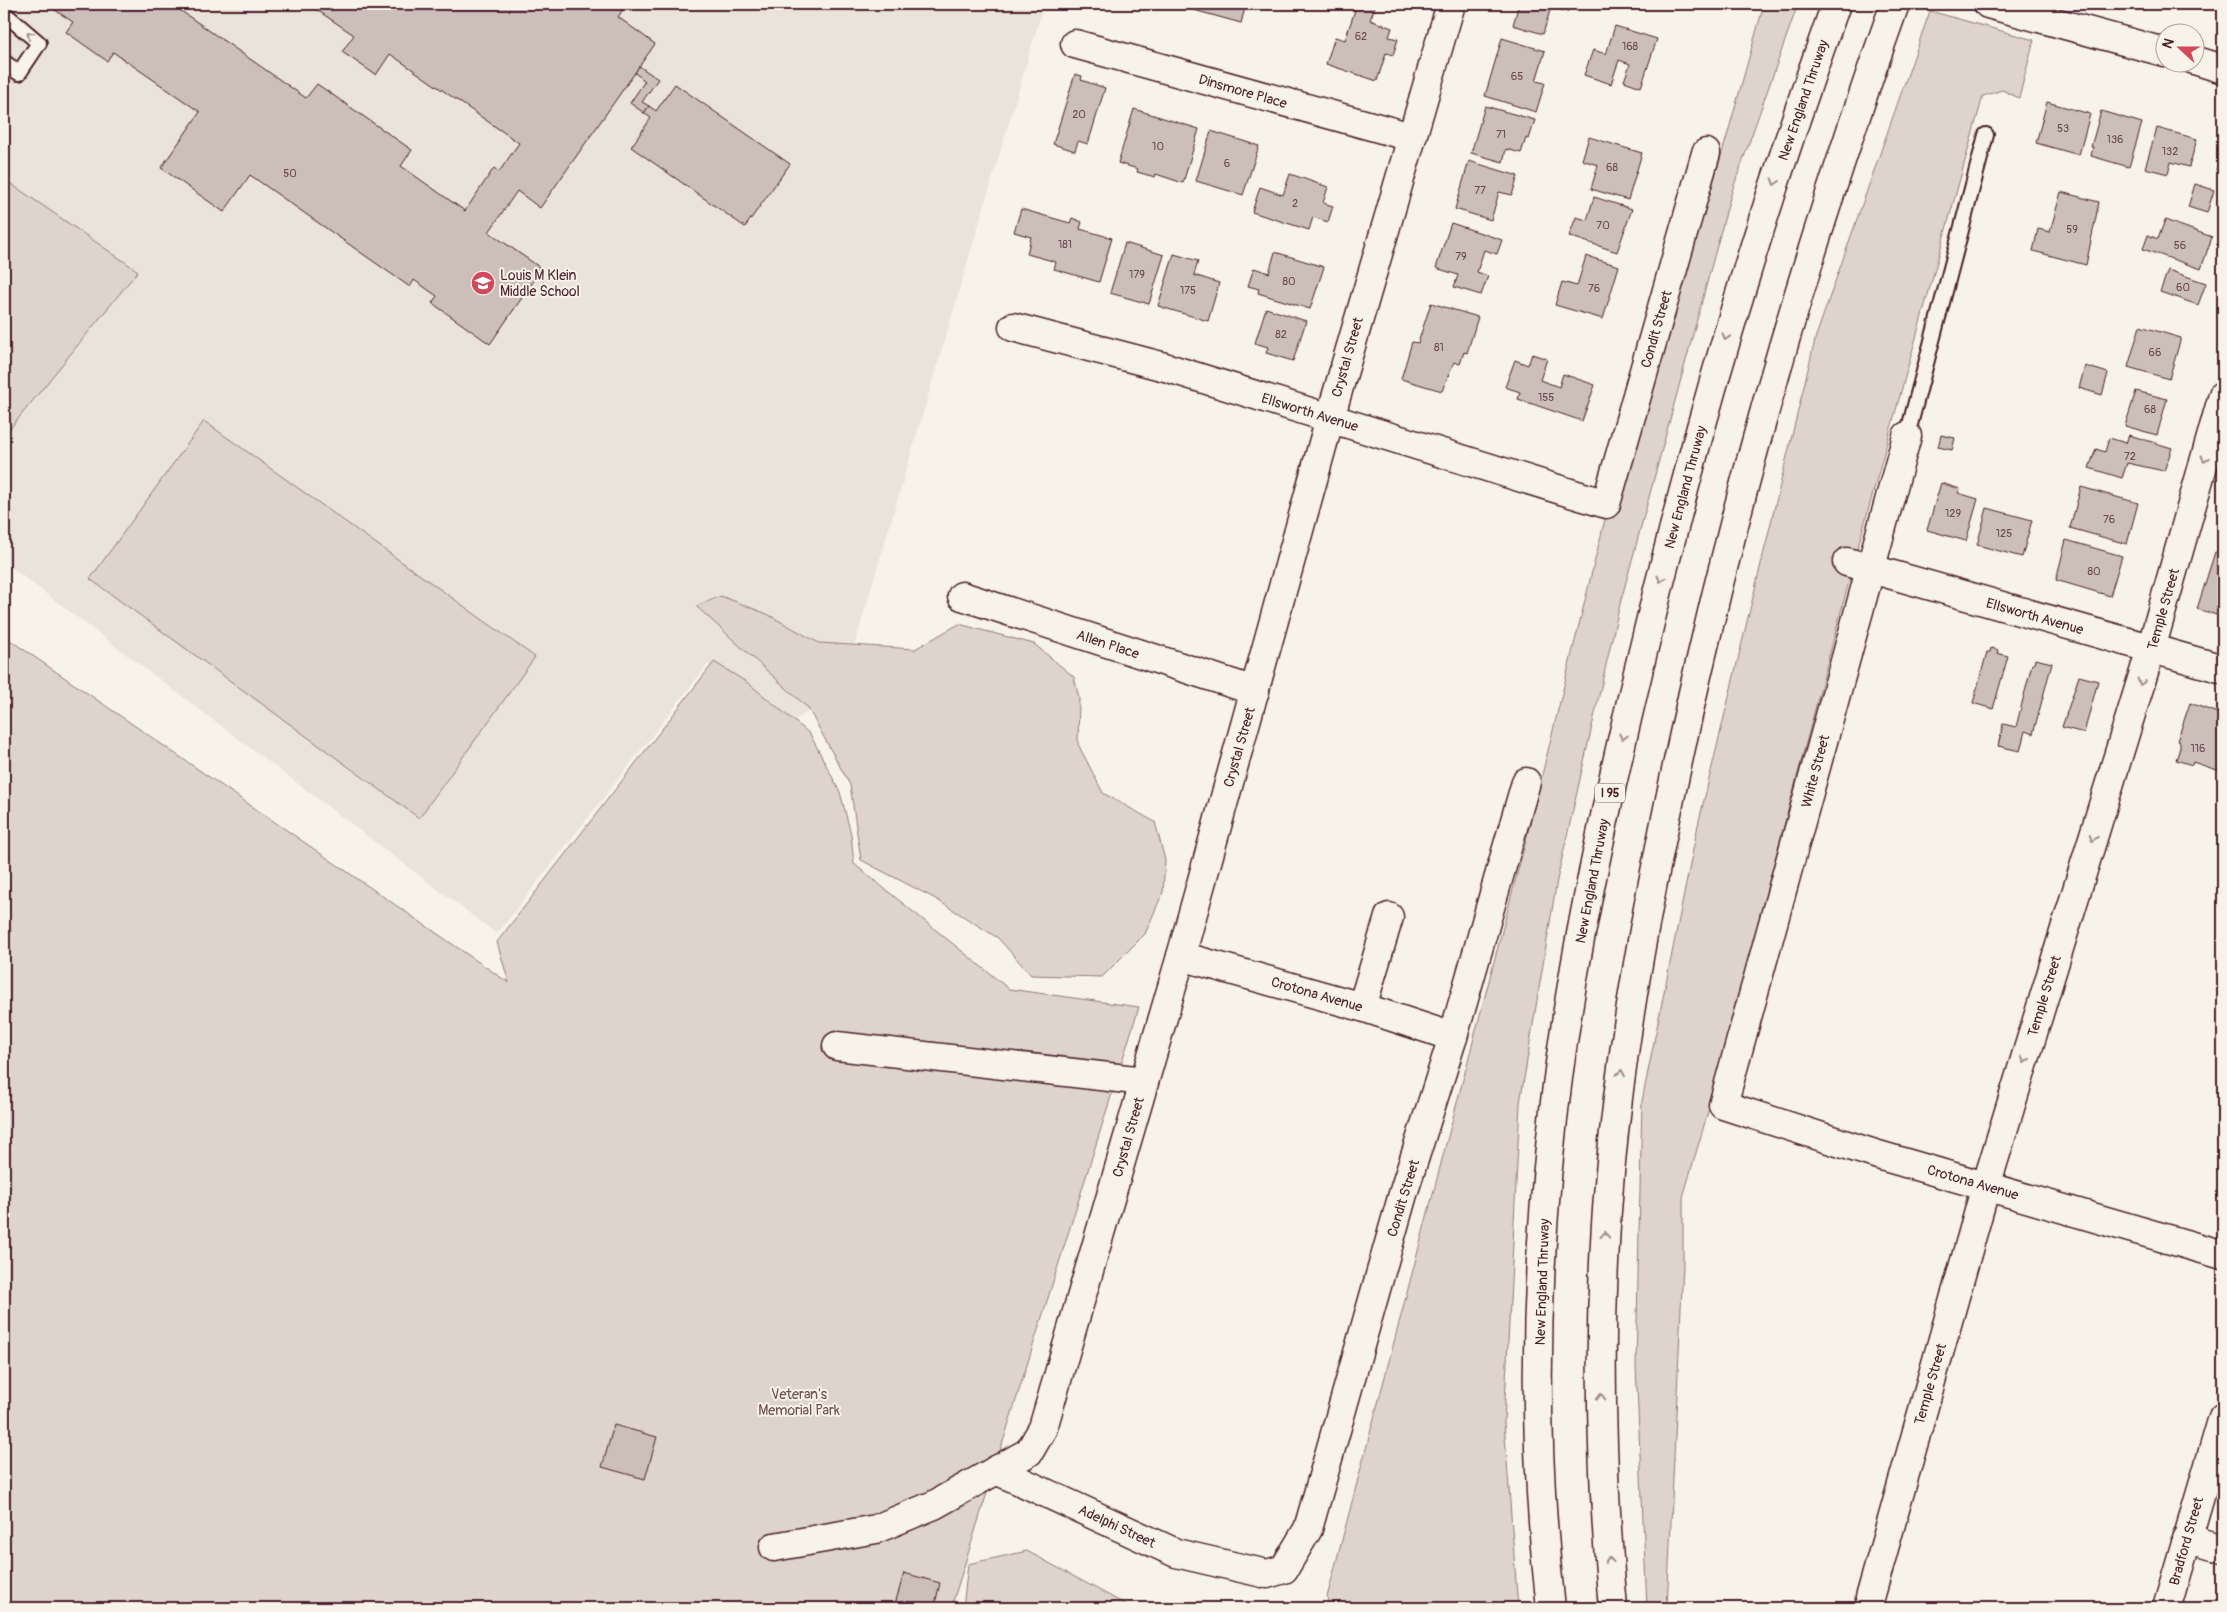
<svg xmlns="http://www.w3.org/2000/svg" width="2227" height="1612" viewBox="0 0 2227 1612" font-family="Pangolin,sans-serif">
	<rect width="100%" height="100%" fill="#f7f3e8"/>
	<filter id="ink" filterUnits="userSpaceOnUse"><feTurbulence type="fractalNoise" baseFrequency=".02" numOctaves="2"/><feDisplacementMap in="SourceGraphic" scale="10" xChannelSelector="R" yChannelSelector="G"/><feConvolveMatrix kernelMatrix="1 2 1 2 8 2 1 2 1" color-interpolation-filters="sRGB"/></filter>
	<g filter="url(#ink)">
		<polygon fill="#eae3da" points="4,4 1044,4 840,694 794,720 708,664 497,934 4,562"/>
		<g fill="#ded4cc" stroke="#947a7c">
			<polygon points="1764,4 1798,4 1731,194 1619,608 1557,880 1520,1103 1504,1422 1518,1608 1330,1608 1327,1597 1526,840 1606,515 1616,504 1727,136"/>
			<polygon points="1930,11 2034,40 2019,98 2002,90 1983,96 1861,536 1708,1112 1683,1197 1683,1265 1667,1608 1647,1608 1636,1365 1642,1101 1698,825 1816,336"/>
			<polygon points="4,179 138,271 4,436"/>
			<polygon points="204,421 535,657 419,818 90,579"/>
			<polygon points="721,596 767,614 819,643 915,649 959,624 1034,644 1074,677 1079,698 1078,744 1103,793 1155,822 1165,860 1163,892 1145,934 1102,977 1031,975 998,938 934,898 861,860 850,785 808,708 696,606"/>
			<polygon points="4,636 509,983 497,942 714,662 748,683 810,734 840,792 851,834 854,864 1009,989 1139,1007 951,1608 4,1608"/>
			<polygon points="1027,1551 1132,1608 963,1608 968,1564"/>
		</g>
		<g fill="#ccbfb9" stroke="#4a1f2b">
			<polygon points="46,4 171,4 306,98 317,84 412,150 401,166 465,211 494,168 499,172 519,143 390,54 376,75 342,52 354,35 308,4 617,4 624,8 618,17 655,44 540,208 517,191 489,232 542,269 490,344 432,303 437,296 414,280 410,287 250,175 224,212 161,168 200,112 113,52 107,61 66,32 73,22"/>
			<polygon points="1192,4 1246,4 1241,23 1190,9"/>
			<polygon points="1337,4 1376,4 1370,20 1392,28 1389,37 1398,39 1393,55 1386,53 1377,81 1326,64 1335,37 1345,40 1355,10"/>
			<polygon points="1519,4 1570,4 1567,12 1551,7 1543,34 1513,25"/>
			<polygon points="1615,26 1657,39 1641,87 1624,81 1630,64 1619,60 1611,84 1584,75 1593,50 1606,54"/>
			<polygon points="1502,38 1545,51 1536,81 1545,83 1536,112 1485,96"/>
			<polygon points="639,66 658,79 642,102 649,106 644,113 630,103 645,81 635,73"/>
			<polygon points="1075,74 1082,76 1081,80 1105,88 1088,144 1078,141 1075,151 1053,144"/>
			<polygon points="675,84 790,164 745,227 631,147 651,118 644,113 649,106 656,111"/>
			<polygon points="2047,102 2090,114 2079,155 2036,143"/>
			<polygon points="1485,106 1535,120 1529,139 1526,138 1521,153 1506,149 1503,162 1471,153"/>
			<polygon points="1134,109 1199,129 1183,183 1156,174 1155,177 1137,172 1138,169 1118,163"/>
			<polygon points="2101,111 2142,123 2129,167 2091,156 2093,147 2091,147"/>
			<polygon points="2157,128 2197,139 2189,167 2171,162 2168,174 2145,168"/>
			<polygon points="1211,131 1259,146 1243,195 1196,181"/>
			<polygon points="1589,137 1642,153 1628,200 1591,189 1598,165 1582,160"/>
			<polygon points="2223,144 2223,172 2216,170"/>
			<polygon points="1469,161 1518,176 1512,195 1499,192 1491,220 1455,209"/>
			<polygon points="1290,174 1328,187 1323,203 1333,206 1328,222 1313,217 1309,230 1252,212 1260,187 1283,195"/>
			<polygon points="2195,184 2214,190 2207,213 2188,207"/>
			<polygon points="2061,192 2099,202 2086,265 2033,251 2038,229 2050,232"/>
			<polygon points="1594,197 1632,209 1617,252 1569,236 1576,217 1587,220"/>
			<polygon points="1021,209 1070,223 1072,218 1082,222 1080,229 1112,238 1099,282 1054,269 1056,262 1027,254 1031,237 1014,232"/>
			<polygon points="2165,220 2212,237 2201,269 2143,249 2148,235 2158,239"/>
			<polygon points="1451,223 1502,240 1497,254 1484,250 1477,272 1488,276 1481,295 1454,287 1458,275 1436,268"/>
			<polygon points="1125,243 1164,255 1149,304 1110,293"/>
			<polygon points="1275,252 1324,267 1310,309 1258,293 1259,289 1248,286 1254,268 1269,273"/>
			<polygon points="1174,254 1198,261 1194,275 1219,283 1208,321 1158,306"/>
			<polygon points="1586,256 1619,266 1603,319 1555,305 1562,282 1577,286"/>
			<polygon points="2168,270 2206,283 2198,305 2160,292"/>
			<polygon points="1431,303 1478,317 1467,353 1464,352 1460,364 1454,362 1442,391 1401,379 1412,342 1418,343"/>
			<polygon points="1266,308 1306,321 1293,361 1266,353 1268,347 1255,343"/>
			<polygon points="2140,326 2181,338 2169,379 2128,367"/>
			<polygon points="1532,354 1547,359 1540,380 1559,387 1563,374 1595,385 1582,421 1518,399 1520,392 1505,387 1515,360 1528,365"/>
			<polygon points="2085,366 2108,373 2102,395 2079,388"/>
			<polygon points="2136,391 2167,399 2157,435 2125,426"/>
			<polygon points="1941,435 1955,438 1952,450 1938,447"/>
			<polygon points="2129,435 2172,448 2164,471 2127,463 2122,478 2089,468 2096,449 2105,452 2109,438 2126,443"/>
			<polygon points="1941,483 1960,489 1958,493 1978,499 1966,541 1927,530"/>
			<polygon points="2081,487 2138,503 2127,544 2070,528"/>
			<polygon points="1987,508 2032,520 2022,557 1977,545"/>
			<polygon points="2066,540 2122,556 2110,596 2056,580"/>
			<polygon points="2215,552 2223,554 2223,617 2197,609"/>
			<polygon points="1991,648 1998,650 1997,653 2008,656 1993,709 1973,703 1987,652 1990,652"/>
			<polygon points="2035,659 2052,663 2033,734 2025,731 2020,751 1998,746 2003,724 2016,727 2032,664 2034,664"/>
			<polygon points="2079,676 2098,681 2084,733 2062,727"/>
			<polygon points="2190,703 2223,715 2223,772 2193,762 2192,765 2176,760 2180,748 2180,742 2177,741"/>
			<polygon points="614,1425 657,1437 645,1479 602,1467"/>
			<polygon points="904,1573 940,1583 934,1608 911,1608 895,1604"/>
		</g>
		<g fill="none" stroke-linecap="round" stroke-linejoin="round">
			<g stroke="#4a1f2b" stroke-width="18">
				<g id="lane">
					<polyline points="4,13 39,43 19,73 4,62"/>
					<polyline points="1907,436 1986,135"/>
				</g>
			</g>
			<g stroke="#4a1f2b" stroke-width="31">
				<g id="street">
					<polyline points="1988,4 2164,52"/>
					<polyline points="1075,44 1411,137"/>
					<polyline points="2194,60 2223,69"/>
					<polyline points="1013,327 1165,367 1606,504 1706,153"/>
					<polyline points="1907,436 1723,1105 1878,1155 2223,1255"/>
					<polyline points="1847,562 2223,669"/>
					<polyline points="962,596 1255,691"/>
					<polyline points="1181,956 1362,1007 1453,1037"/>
					<polyline points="1362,1007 1389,917"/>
					<polyline points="837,1046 1144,1081"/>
					<polyline points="996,1470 1176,1553 1267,1574 1284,1569 1308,1529 1403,1194 1453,1037 1526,782"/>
					<polyline points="2186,1538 2223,1549"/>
					<polyline points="774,1547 876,1529 934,1505 1029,1452 1043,1428 1181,956 1330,418 1451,4"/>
					<polyline points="1870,1598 1986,1186 2151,649 2223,395"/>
					<polyline points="2167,1608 2223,1417"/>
				</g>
			</g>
			<g stroke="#4a1f2b" stroke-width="31">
				<g id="highway">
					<path d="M1551,1608C1533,1453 1534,1293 1551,1138C1567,980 1602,823 1639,668C1692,443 1758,221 1836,4"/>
					<path d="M1613,1608C1600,1463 1597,1317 1610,1172C1625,1007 1659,845 1695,684C1748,453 1815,226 1895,4"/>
				</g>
			</g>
			<use href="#lane" stroke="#f7f3e8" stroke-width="14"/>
			<use href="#street" stroke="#f7f3e8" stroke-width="28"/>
			<use href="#highway" stroke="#f7f3e8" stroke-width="28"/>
		</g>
		<defs><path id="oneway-chevron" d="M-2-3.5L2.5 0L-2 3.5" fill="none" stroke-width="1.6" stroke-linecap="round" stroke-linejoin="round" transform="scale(1.25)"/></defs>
		<g stroke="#a0898a">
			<use href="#oneway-chevron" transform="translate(30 35) rotate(-139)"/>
			<use href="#oneway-chevron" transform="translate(1775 182) rotate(108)"/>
			<use href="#oneway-chevron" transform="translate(1726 337) rotate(107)"/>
			<use href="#oneway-chevron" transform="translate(2205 459) rotate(106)"/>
			<use href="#oneway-chevron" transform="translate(1661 579) rotate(105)"/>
			<use href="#oneway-chevron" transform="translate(2141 682) rotate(107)"/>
			<use href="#oneway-chevron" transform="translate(1623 737) rotate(103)"/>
			<use href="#oneway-chevron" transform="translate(2093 838) rotate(107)"/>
			<use href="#oneway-chevron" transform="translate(2025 1060) rotate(107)"/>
			<use href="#oneway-chevron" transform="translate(1621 1073) rotate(-81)"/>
			<use href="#oneway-chevron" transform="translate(1605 1235) rotate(-86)"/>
			<use href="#oneway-chevron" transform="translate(1601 1397) rotate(-91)"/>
			<use href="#oneway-chevron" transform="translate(1609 1560) rotate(-95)"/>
		</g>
	</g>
	<defs>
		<g id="school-disc" transform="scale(1.25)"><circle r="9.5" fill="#d1495b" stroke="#f7f3e8"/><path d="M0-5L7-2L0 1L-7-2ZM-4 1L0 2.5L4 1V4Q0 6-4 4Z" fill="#fff"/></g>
	</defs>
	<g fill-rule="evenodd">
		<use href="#school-disc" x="483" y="283"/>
	</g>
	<g text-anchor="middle" stroke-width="4" stroke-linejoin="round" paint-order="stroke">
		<g font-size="11" fill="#6a474e">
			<text x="1361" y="40">62</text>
			<text x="1630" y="50">168</text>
			<text x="1517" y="80">65</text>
			<text x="1079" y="118">20</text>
			<text x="2063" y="132">53</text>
			<text x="1501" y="138">71</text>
			<text x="2115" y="143">136</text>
			<text x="1158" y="150">10</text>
			<text x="2170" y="155">132</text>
			<text x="1227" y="167">6</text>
			<text x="1612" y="171">68</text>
			<text x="290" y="177">50</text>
			<text x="1480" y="194">77</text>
			<text x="1295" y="207">2</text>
			<text x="1603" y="229">70</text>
			<text x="2072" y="233">59</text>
			<text x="1065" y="248">181</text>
			<text x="2180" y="249">56</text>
			<text x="1461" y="260">79</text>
			<text x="1137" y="278">179</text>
			<text x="1289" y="285">80</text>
			<text x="2183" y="291">60</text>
			<text x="1594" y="292">76</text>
			<text x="1188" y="294">175</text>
			<text x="1281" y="338">82</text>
			<text x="1439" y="351">81</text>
			<text x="2155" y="356">66</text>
			<text x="1546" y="401">155</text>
			<text x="2150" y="413">68</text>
			<text x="2130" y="460">72</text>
			<text x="1953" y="517">129</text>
			<text x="2109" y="523">76</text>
			<text x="2004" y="537">125</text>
			<text x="2094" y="575">80</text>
			<text x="2198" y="752">116</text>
		</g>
		<rect fill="#f7f3e8" stroke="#7e5f64" stroke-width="1" x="1595" y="783.5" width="30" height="19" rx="4"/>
		<g font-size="12" font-weight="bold" fill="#4a1f2b">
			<text x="1610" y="797">I 95</text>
		</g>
		<g font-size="14" fill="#4a1f2b" stroke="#f7f3e8">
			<text transform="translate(1243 91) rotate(16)" y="5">Dinsmore Place</text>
			<text transform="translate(1803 100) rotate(-71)" y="5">New England Thruway</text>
			<text transform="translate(1656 329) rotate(-74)" y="5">Condit Street</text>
			<text transform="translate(1347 357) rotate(-74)" y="5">Crystal Street</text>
			<text transform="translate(1310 412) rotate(17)" y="5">Ellsworth Avenue</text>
			<text transform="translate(1685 487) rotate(-75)" y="5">New England Thruway</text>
			<text transform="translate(2163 609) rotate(-74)" y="5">Temple Street</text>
			<text transform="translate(2035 616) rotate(16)" y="5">Ellsworth Avenue</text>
			<text transform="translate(1108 644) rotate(18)" y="5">Allen Place</text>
			<text transform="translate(1239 747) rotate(-74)" y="5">Crystal Street</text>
			<text transform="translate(1815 771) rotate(-75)" y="5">White Street</text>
			<text transform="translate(1592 881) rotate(-79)" y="5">New England Thruway</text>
			<text transform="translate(1317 994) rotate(16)" y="5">Crotona Avenue</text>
			<text transform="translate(2044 996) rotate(-73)" y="5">Temple Street</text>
			<text transform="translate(1128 1137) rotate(-74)" y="5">Crystal Street</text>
			<text transform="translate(1973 1182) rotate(16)" y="5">Crotona Avenue</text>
			<text transform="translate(1403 1198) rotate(-73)" y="5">Condit Street</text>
			<text transform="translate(1542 1282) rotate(-88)" y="5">New England Thruway</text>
			<text transform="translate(1930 1384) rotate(-74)" y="5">Temple Street</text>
			<text transform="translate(1117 1526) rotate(25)" y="5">Adelphi Street</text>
			<text transform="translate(2186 1541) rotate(-74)" y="5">Bradford Street</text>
		</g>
		<g font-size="14" fill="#4a1f2b" stroke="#f7f3e8" text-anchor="start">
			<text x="500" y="280">Louis M Klein<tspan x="500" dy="16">Middle School</tspan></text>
		</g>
		<g font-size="14" fill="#6f4c53" stroke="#f7f3e8">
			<text x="799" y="1399">Veteran's<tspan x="799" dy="16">Memorial Park</tspan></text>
		</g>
	</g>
	<rect width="2227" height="1612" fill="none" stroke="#f7f3e8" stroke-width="20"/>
	<rect x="10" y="10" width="2207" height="1592" fill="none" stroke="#4a1f2b" stroke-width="2" filter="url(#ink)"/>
	<g transform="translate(2180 48) rotate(291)"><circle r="24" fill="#f7f3e8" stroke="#b29e9c"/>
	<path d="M0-4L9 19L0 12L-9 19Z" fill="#d1495b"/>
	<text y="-8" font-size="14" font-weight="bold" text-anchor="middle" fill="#4a1f2b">N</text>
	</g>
</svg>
